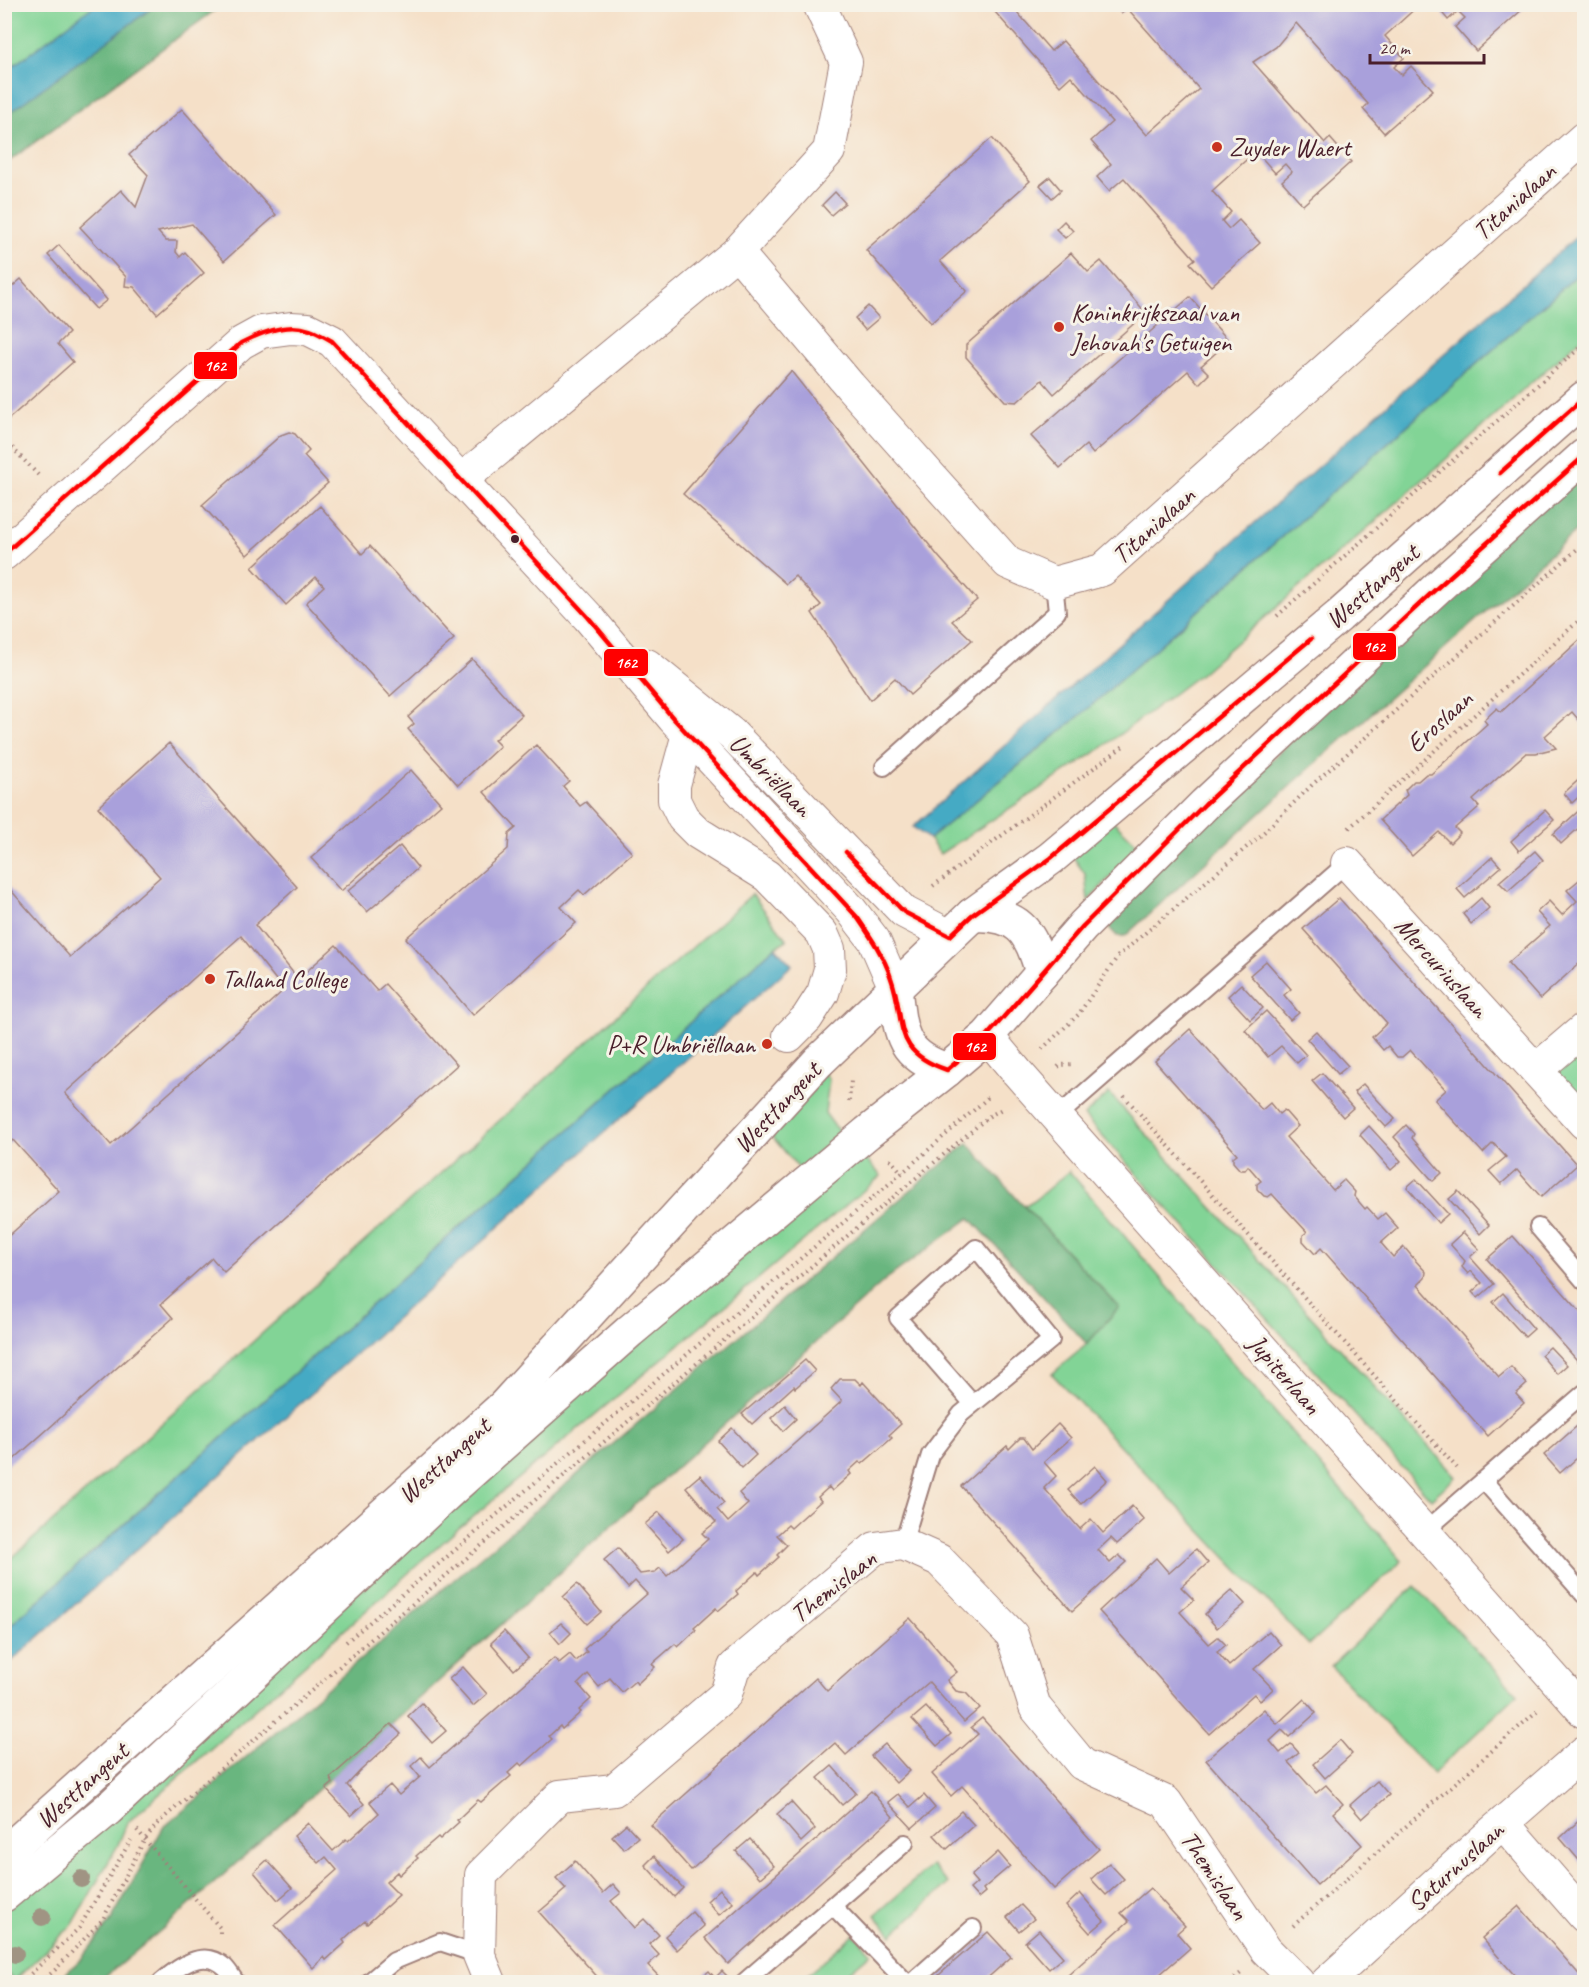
<svg xmlns="http://www.w3.org/2000/svg" width="1589" height="1987" viewBox="0 0 1589 1987" font-family="Caveat,sans-serif">
	<rect width="100%" height="100%" fill="#f7f3e8"/>
	<filter id="ink" filterUnits="userSpaceOnUse"><feTurbulence type="fractalNoise" baseFrequency=".0167" numOctaves="2"/><feDisplacementMap in="SourceGraphic" scale="12" xChannelSelector="R" yChannelSelector="G"/><feConvolveMatrix kernelMatrix="1 2 1 2 8 2 1 2 1" color-interpolation-filters="sRGB"/></filter>
	<filter id="wash" filterUnits="userSpaceOnUse"><feTurbulence type="fractalNoise" baseFrequency=".008" numOctaves="4" result="noise"/><feDisplacementMap in="SourceGraphic" scale="24" xChannelSelector="R" yChannelSelector="G"/><feGaussianBlur stdDeviation="1.35" result="paint"/><feColorMatrix in="noise" values="0 0 0 0 0 0 0 0 0 0 0 0 0 0 0 0 0 1.4 0 .05"/><feComposite in="paint" operator="in"/></filter>
	<g filter="url(#wash)">
		<rect width="100%" height="100%" fill="#f5e0c8"/>
		<g fill="#82d496" stroke="#667a60" stroke-width="1.5">
			<polygon points="14,4 96,4 96,5 5,72 5,11"/>
			<polygon points="1584,269 1584,336 1425,478 1200,674 1099,750 940,854 929,839 1083,713"/>
			<polygon points="1112,820 1139,846 1088,901 1085,874 1073,857"/>
			<polygon points="752,894 787,940 775,947 5,1630 4,1565"/>
			<polygon points="1584,1029 1584,1123 1536,1070"/>
			<polygon points="820,1065 829,1080 825,1113 839,1132 800,1170 765,1128"/>
			<polygon points="1109,1093 1456,1477 1431,1499 1084,1116"/>
			<polygon points="861,1153 881,1176 458,1529 127,1823 118,1845 73,1924 14,1981 5,1970 4,1910 661,1320"/>
			<polygon points="1069,1171 1402,1561 1309,1645 1052,1374 1087,1344 1119,1307 1024,1206 1036,1199"/>
			<polygon points="1415,1586 1518,1694 1433,1774 1331,1666"/>
			<polygon points="932,1865 948,1884 892,1935 875,1915"/>
			<polygon points="854,1934 871,1953 837,1982 799,1982"/>
		</g>
		<g fill="#69b67f" stroke="#5a6a55" stroke-width="1.5">
			<polygon points="156,5 222,5 5,164 4,116"/>
			<polygon points="1584,464 1584,524 1299,778 1125,936 1117,936 1102,920"/>
			<polygon points="968,1143 1019,1201 1119,1307 1087,1344 970,1218 885,1280 172,1921 99,1982 57,1982 82,1958 110,1922 163,1828 920,1182"/>
		</g>
		<g fill="#45aac4" stroke="#486478" stroke-width="1.5">
			<polygon points="96,4 156,5 5,116 5,72"/>
			<polygon points="1584,230 1584,269 1083,713 929,839 913,827"/>
			<polygon points="775,947 792,965 5,1667 5,1630"/>
		</g>
		<g id="blocks">
			<g fill="#a9a0db" fill-rule="evenodd">
				<polygon points="988,4 1010,4 1051,51 1063,41 1147,135 1199,89 1127,8 1121,13 1113,4 1420,4 1385,36 1404,58 1394,67 1402,75 1411,66 1433,90 1384,133 1363,109 1368,104 1296,23 1276,47 1253,62 1325,143 1330,138 1351,162 1303,205 1282,181 1292,172 1285,164 1275,173 1256,151 1212,191 1231,212 1222,221 1229,229 1239,220 1260,243 1211,286 1190,263 1195,259 1124,178 1109,191 1097,177 1111,164 1091,141 1112,122 1071,76 1060,86"/>
				<polygon points="1435,4 1521,4 1524,8 1476,51 1455,27 1465,18 1458,11 1448,20"/>
				<polygon points="182,109 276,215 224,261 192,224 158,232 166,241 177,241 176,252 180,257 185,252 204,273 157,314 134,287 125,286 126,277 80,227 121,190 136,207 148,175 129,155"/>
				<polygon points="992,138 1030,181 940,261 967,291 931,323 866,250"/>
				<polygon points="1050,177 1061,190 1052,198 1040,185"/>
				<polygon points="835,192 845,203 831,215 822,205"/>
				<polygon points="1064,221 1073,231 1065,238 1056,229"/>
				<polygon points="59,245 107,300 96,309 48,255"/>
				<polygon points="1071,253 1088,272 1101,261 1146,313 1054,394 1042,380 1017,402 1005,401 966,357 966,345"/>
				<polygon points="21,279 69,333 58,344 73,362 4,423 4,294"/>
				<polygon points="1190,297 1229,341 1201,366 1209,374 1199,384 1188,371 1093,454 1086,445 1060,468 1031,436"/>
				<polygon points="868,306 879,318 865,330 855,318"/>
				<polygon points="791,371 938,556 977,600 952,621 972,640 910,695 895,678 870,700 812,613 821,605 795,576 786,584 683,494"/>
				<polygon points="289,432 295,434 309,451 304,456 328,483 247,555 202,505 281,435"/>
				<polygon points="320,506 362,554 370,546 454,639 390,696 306,603 324,586 316,577 286,605 252,567"/>
				<polygon points="1584,636 1584,701 1581,705 1584,709 1584,726 1572,712 1545,736 1556,748 1536,753 1526,753 1473,800 1479,807 1455,828 1460,833 1450,843 1439,832 1412,856 1380,820 1407,795 1405,790 1414,781 1418,781 1426,774 1431,774 1487,724 1484,720 1497,708 1501,712"/>
				<polygon points="472,659 522,715 494,740 500,746 458,785 408,729 414,724 408,717"/>
				<path d="M169,743L297,887L255,925L298,979L336,945L377,991L385,984L457,1065L224,1272L212,1258L161,1304L173,1318L4,1468V1240L59,1191L13,1140L4,1148V890L8,887L70,957L160,877L98,807ZM241,936L284,990L111,1145L65,1093Z"/>
				<polygon points="536,745 569,781 563,786 580,806 586,802 632,853 584,895 579,890 561,907 576,923 473,1015 406,938 508,849 509,834 516,828 484,792"/>
				<polygon points="411,770 441,804 341,891 311,858"/>
				<polygon points="1584,775 1584,792 1572,803 1564,793"/>
				<polygon points="1584,806 1584,823 1561,844 1553,834"/>
				<polygon points="1545,810 1554,820 1519,851 1511,841"/>
				<polygon points="400,846 418,868 367,912 348,891"/>
				<polygon points="1535,851 1543,860 1508,891 1499,882"/>
				<polygon points="1492,857 1501,867 1465,898 1457,889"/>
				<polygon points="1579,880 1584,887 1584,959 1540,999 1508,963 1550,926 1537,912 1549,901 1562,915 1577,901 1567,890"/>
				<polygon points="1339,898 1577,1165 1541,1197 1517,1170 1501,1184 1489,1171 1506,1157 1493,1143 1483,1153 1435,1100 1446,1090 1410,1050 1402,1057 1397,1057 1388,1046 1383,1050 1372,1037 1387,1023 1303,929"/>
				<polygon points="1481,898 1489,908 1471,924 1463,914"/>
				<polygon points="1266,961 1291,989 1284,995 1299,1013 1290,1020 1250,975"/>
				<polygon points="1241,984 1263,1008 1250,1020 1228,996"/>
				<polygon points="1266,1011 1306,1055 1297,1063 1281,1046 1268,1057 1245,1030"/>
				<polygon points="1190,1029 1262,1110 1270,1103 1279,1114 1284,1110 1298,1126 1286,1137 1333,1190 1344,1180 1355,1192 1354,1196 1365,1209 1367,1207 1378,1219 1385,1213 1398,1228 1381,1243 1393,1257 1404,1247 1415,1260 1426,1272 1425,1278 1418,1285 1499,1377 1511,1367 1527,1384 1516,1394 1524,1403 1488,1436 1321,1248 1315,1254 1303,1241 1303,1235 1307,1232 1272,1194 1268,1197 1264,1196 1257,1189 1257,1184 1261,1181 1248,1166 1245,1170 1240,1170 1233,1162 1233,1157 1237,1154 1155,1061"/>
				<polygon points="1316,1031 1348,1066 1338,1074 1307,1039"/>
				<polygon points="1322,1073 1353,1108 1343,1117 1312,1081"/>
				<polygon points="1363,1084 1395,1119 1386,1127 1354,1092"/>
				<polygon points="1406,1125 1414,1134 1412,1138 1442,1173 1433,1181 1394,1137"/>
				<polygon points="1369,1126 1401,1161 1391,1170 1360,1135"/>
				<polygon points="1416,1179 1448,1214 1438,1223 1407,1187"/>
				<polygon points="1458,1191 1489,1225 1480,1234 1449,1199"/>
				<polygon points="1463,1232 1479,1249 1470,1257 1494,1284 1478,1298 1472,1292 1482,1283 1471,1271 1468,1274 1462,1267 1465,1261 1450,1244"/>
				<polygon points="1513,1236 1584,1316 1584,1368 1487,1259"/>
				<polygon points="1503,1293 1534,1329 1525,1337 1493,1302"/>
				<polygon points="1550,1347 1567,1365 1557,1374 1541,1355"/>
				<polygon points="805,1360 815,1371 795,1388 794,1386 752,1424 742,1414"/>
				<polygon points="840,1379 855,1379 861,1385 863,1382 901,1424 889,1435 892,1438 862,1464 859,1462 849,1471 851,1474 832,1491 829,1487 818,1497 821,1501 791,1528 788,1525 777,1535 787,1545 777,1555 779,1557 759,1575 757,1572 736,1591 738,1594 718,1611 716,1608 694,1628 696,1630 678,1647 675,1644 652,1664 655,1667 637,1684 635,1681 622,1692 610,1678 599,1687 588,1674 578,1684 591,1699 579,1710 581,1712 562,1729 560,1726 549,1736 552,1739 522,1766 519,1763 508,1773 511,1776 481,1802 478,1800 457,1820 459,1822 440,1839 438,1837 416,1856 418,1858 399,1875 397,1872 386,1882 399,1895 367,1924 365,1921 354,1930 343,1940 345,1943 326,1960 324,1957 313,1968 275,1925 337,1870 326,1857 319,1863 294,1836 308,1823 333,1851 346,1839 348,1841 379,1813 370,1802 390,1785 399,1795 420,1777 411,1766 421,1757 430,1767 554,1658 559,1663 570,1654 576,1661 587,1652 584,1649 647,1594 635,1581 628,1588 604,1560 618,1548 640,1574 655,1572 660,1568 667,1576 708,1539 702,1533 716,1522 686,1487 700,1475 724,1503 717,1509 728,1522 748,1504 739,1493 842,1401 831,1389"/>
				<polygon points="785,1405 796,1419 783,1431 771,1418"/>
				<polygon points="1584,1420 1584,1435 1580,1440 1584,1445 1584,1452 1560,1473 1544,1455"/>
				<polygon points="1058,1424 1071,1438 1044,1462 1056,1476 1044,1488 1080,1529 1091,1519 1103,1533 1132,1506 1144,1520 1117,1544 1111,1538 1098,1550 1110,1563 1119,1555 1126,1562 1072,1611 961,1486 1007,1446 1009,1449 1020,1438 1024,1438 1032,1449"/>
				<polygon points="732,1428 756,1455 742,1468 718,1441"/>
				<polygon points="1095,1466 1107,1480 1081,1504 1068,1490"/>
				<polygon points="659,1512 683,1539 669,1551 645,1524"/>
				<polygon points="1196,1549 1208,1563 1181,1587 1194,1600 1180,1612 1209,1644 1218,1637 1226,1645 1217,1652 1229,1666 1269,1631 1281,1645 1254,1669 1273,1689 1260,1701 1254,1694 1209,1734 1099,1611 1156,1558 1169,1573"/>
				<polygon points="577,1584 601,1612 587,1624 563,1597"/>
				<polygon points="1232,1590 1245,1604 1217,1628 1205,1614"/>
				<polygon points="910,1618 957,1672 947,1680 956,1691 966,1693 980,1708 964,1722 929,1682 846,1755 835,1743 691,1870 651,1825 816,1678 827,1691"/>
				<polygon points="561,1623 571,1633 560,1644 550,1632"/>
				<polygon points="504,1631 528,1658 514,1670 491,1643"/>
				<polygon points="463,1667 487,1694 473,1706 449,1679"/>
				<polygon points="1304,1699 1316,1713 1289,1737 1282,1730 1270,1741 1280,1753 1291,1744 1299,1753 1288,1762 1316,1793 1326,1785 1343,1804 1333,1813 1362,1845 1317,1885 1206,1760 1264,1709 1277,1724"/>
				<polygon points="422,1703 446,1731 432,1743 408,1716"/>
				<polygon points="926,1707 951,1734 937,1746 912,1719"/>
				<polygon points="982,1718 1099,1849 1054,1889 962,1786 951,1796 932,1774 978,1734 971,1727"/>
				<polygon points="391,1724 401,1734 360,1771 347,1785 364,1804 351,1816 326,1789 333,1783 330,1778"/>
				<polygon points="1340,1740 1352,1754 1325,1778 1313,1764"/>
				<polygon points="885,1744 909,1771 896,1783 871,1756"/>
				<polygon points="832,1766 856,1793 842,1805 818,1778"/>
				<polygon points="1377,1781 1389,1795 1362,1819 1350,1805"/>
				<polygon points="871,1791 893,1817 728,1964 705,1938"/>
				<polygon points="898,1794 910,1807 924,1795 935,1808 912,1828 888,1802"/>
				<polygon points="791,1802 815,1829 801,1842 777,1814"/>
				<polygon points="961,1811 974,1825 947,1849 934,1835"/>
				<polygon points="1584,1816 1584,1866 1560,1838"/>
				<polygon points="626,1824 638,1837 624,1849 612,1836"/>
				<polygon points="750,1839 774,1866 760,1878 736,1851"/>
				<polygon points="998,1852 1010,1866 983,1889 985,1892 978,1898 970,1889 977,1883 971,1876"/>
				<polygon points="654,1856 683,1888 674,1897 645,1865"/>
				<polygon points="267,1860 292,1888 278,1900 254,1872"/>
				<polygon points="575,1861 603,1893 613,1884 621,1893 611,1901 634,1928 644,1919 659,1935 649,1944 659,1955 648,1965 664,1982 602,1982 539,1912 566,1889 556,1878"/>
				<polygon points="1109,1863 1124,1879 1106,1895 1091,1879"/>
				<polygon points="1150,1888 1185,1926 1177,1933 1190,1948 1151,1982 1072,1982 1067,1976 1129,1921 1121,1913"/>
				<polygon points="720,1889 733,1903 719,1915 707,1901"/>
				<polygon points="1080,1893 1104,1921 1090,1933 1066,1906"/>
				<polygon points="1021,1905 1034,1919 1019,1931 1007,1917"/>
				<polygon points="1519,1906 1584,1980 1584,1982 1511,1982 1517,1978 1482,1938"/>
				<polygon points="692,1912 704,1926 677,1950 665,1936"/>
				<polygon points="1039,1930 1063,1957 1049,1969 1025,1942"/>
				<polygon points="988,1932 1011,1957 983,1982 931,1982"/>
				<polygon points="709,1971 715,1978 722,1971 727,1976 720,1982 696,1982"/>
			</g>
		</g>
	</g>
	<g filter="url(#ink)">
		<use href="#blocks" fill-opacity="0" stroke="#a0807a" stroke-width="1.5"/>
		<g fill="none" stroke-linecap="round" stroke-linejoin="round">
			<g stroke="#a0807a" stroke-width="20">
				<g id="lane">
					<polyline points="884,767 1057,612 1054,583"/>
					<polyline points="1058,1116 1347,863"/>
					<polyline points="1538,1227 1584,1281"/>
					<polyline points="1484,1481 1584,1595"/>
					<polyline points="1424,1532 1584,1393"/>
					<polyline points="903,1544 930,1455 961,1414 1051,1340 976,1248 898,1318 973,1404"/>
					<polyline points="833,1906 906,1982"/>
					<path d="M161,1982C178,1967 203,1947 225,1967C229,1971 233,1978 236,1982"/>
					<polyline points="369,1982 394,1961 440,1942 479,1955"/>
					<polyline points="744,1982 905,1843"/>
					<polyline points="912,1982 973,1928"/>
				</g>
			</g>
			<g stroke="#a0807a" stroke-width="34">
				<g id="street">
					<polyline points="737,252 850,386 1008,563 1054,583 1102,570 1584,138"/>
					<polyline points="460,481 737,252 829,151 846,62 819,4"/>
					<polyline points="4,554 241,343 261,332 291,328 308,329 332,341 588,617 673,718 851,910 874,940 895,988"/>
					<polyline points="647,665 732,734 904,912 950,936"/>
					<polyline points="688,734 674,785 674,800 683,818 698,833 767,876 822,933 829,949 830,969 823,993 807,1018 789,1036"/>
					<polyline points="1347,863 1584,1123"/>
					<polyline points="987,1036 1017,1072 1584,1712"/>
					<polyline points="1536,1070 1584,1029"/>
					<polyline points="1503,1823 1584,1916"/>
					<polyline points="490,1982 479,1955 481,1875 560,1796 614,1790 726,1694 734,1667 875,1548 903,1544 939,1560 1012,1635 1035,1707 1082,1764 1166,1802 1266,1950 1298,1982"/>
					<polyline points="1327,1982 1490,1834 1584,1752"/>
				</g>
			</g>
			<g stroke="#a0807a" stroke-width="36">
				<g id="secondary">
					<path d="M972,915C1018,912 1031,931 1042,973"/>
					<path d="M895,988C900,1032 900,1055 947,1070"/>
					<polyline points="4,1854 504,1406 818,1062 972,915 1051,858 1339,616 1584,398"/>
					<polyline points="4,1895 108,1809 452,1489 630,1331 867,1133 947,1070 987,1036 1083,926 1205,804 1437,588 1584,456"/>
				</g>
			</g>
			<g stroke="#a0807a" stroke-width="4" stroke-dasharray="1.5 4.5" stroke-linecap="butt">
				<polyline points="4,439 40,477"/>
				<polyline points="1277,616 1584,344"/>
				<polyline points="1349,828 1584,616"/>
				<polyline points="933,886 1125,745"/>
				<polyline points="1042,1049 1078,1015 1118,956 1260,836 1312,785 1584,543"/>
				<polyline points="1058,1067 1060,1065 1074,1064"/>
				<polyline points="1124,1096 1457,1468"/>
				<polyline points="849,1101 851,1081"/>
				<polyline points="890,1159 902,1173"/>
				<polyline points="346,1642 902,1173 990,1096"/>
				<polyline points="137,1830 220,1928 220,1934"/>
				<polyline points="1293,1926 1537,1711"/>
				<polyline points="22,1982 79,1928 131,1840"/>
				<polyline points="41,1982 55,1970 103,1919 145,1839 159,1822 391,1622 988,1117 1002,1109"/>
				<polyline points="1230,1982 1241,1973"/>
			</g>
			<use href="#lane" stroke="#fff" stroke-width="16"/>
			<use href="#street" stroke="#fff" stroke-width="32"/>
			<use href="#secondary" stroke="#fff" stroke-width="33"/>
			<g stroke="#f7f3e8" stroke-width="9">
				<g id="bus-1">
					<polyline points="1500,473 1584,398"/>
					<path d="M4,554L241,343C260,333 288,322 310,330C318,333 325,337 332,341L588,617L673,718L857,917C870,936 884,956 891,978C907,1023 890,1051 947,1070L987,1036L1083,926L1205,804L1437,588L1584,456"/>
					<polyline points="846,852 904,912 950,936 972,915 1051,858 1311,639"/>
				</g>
			</g>
			<use href="#bus-1" stroke="#f00" stroke-width="4.5"/>
		</g>
		<g fill="#a09483">
			<circle cx="81" cy="1879" r="9"/>
			<circle cx="42" cy="1917" r="9"/>
			<circle cx="15" cy="1954" r="9"/>
		</g>
	</g>
	<g fill="#c8321e" stroke="#f7f3e8" stroke-width="2">
		<circle cx="1217" cy="147" r="6"/>
		<circle cx="1059" cy="327" r="6"/>
		<circle cx="210" cy="979" r="6"/>
		<circle cx="767" cy="1044" r="6"/>
	</g>
	<circle fill="#4a1f2b" stroke="#f7f3e8" stroke-width="2" cx="515" cy="539" r="5"/>
	<g text-anchor="middle" stroke-width="6" stroke-linejoin="round" paint-order="stroke">
		<g font-size="26" fill="#4a1f2b" stroke="#f7f3e8" text-anchor="start">
			<text x="1229" y="156">Zuyder Waert</text>
			<text x="1071" y="321">Koninkrijkszaal van<tspan x="1071" dy="30">Jehovah's Getuigen</tspan></text>
			<text x="222" y="988">Talland College</text>
			<text x="755" y="1053" text-anchor="end">P+R Umbriëllaan</text>
		</g>
		<g font-size="26" fill="#4a1f2b" stroke="#f7f3e8">
			<text transform="translate(1514 201) rotate(-42)" y="9">Titanialaan</text>
			<text transform="translate(1153 525) rotate(-42)" y="9">Titanialaan</text>
			<text transform="translate(1372 586) rotate(-41)" y="9">Westtangent</text>
			<text transform="translate(1439 721) rotate(-42)" y="9">Eroslaan</text>
			<text transform="translate(771 775) rotate(45)" y="9">Umbriëllaan</text>
			<text transform="translate(1442 967) rotate(48)" y="9">Mercuriuslaan</text>
			<text transform="translate(777 1107) rotate(-47)" y="9">Westtangent</text>
			<text transform="translate(1285 1374) rotate(49)" y="9">Jupiterlaan</text>
			<text transform="translate(444 1460) rotate(-42)" y="9">Westtangent</text>
			<text transform="translate(833 1586) rotate(-38)" y="9">Themislaan</text>
			<text transform="translate(82 1785) rotate(-42)" y="9">Westtangent</text>
			<text transform="translate(1455 1866) rotate(-42)" y="9">Saturnuslaan</text>
			<text transform="translate(1215 1875) rotate(56)" y="9">Themislaan</text>
		</g>
	</g>
	<g stroke="#f7f3e8" stroke-width="2">
		<rect x="193" y="351" width="45" height="29" rx="6" fill="#f00"/>
		<rect x="1352" y="632" width="45" height="29" rx="6" fill="#f00"/>
		<rect x="603" y="648" width="46" height="29" rx="6" fill="#f00"/>
		<rect x="952" y="1032" width="45" height="29" rx="6" fill="#f00"/>
	</g>
	<g font-size="16" text-anchor="middle" font-weight="bold" fill="#fff">
		<text x="215" y="371">162</text>
		<text x="1374" y="652">162</text>
		<text x="626" y="668">162</text>
		<text x="975" y="1052">162</text>
	</g>
	<rect width="1589" height="1987" fill="none" stroke="#f7f3e8" stroke-width="24"/>
	<path d="M1370 54v9h114v-9" fill="none" stroke="#4a1f2b" stroke-width="3"/>
	<text x="1379" y="54" font-size="18" fill="#4a1f2b" stroke="#f7f3e8" stroke-width="4.5" paint-order="stroke">20 m</text>
</svg>
